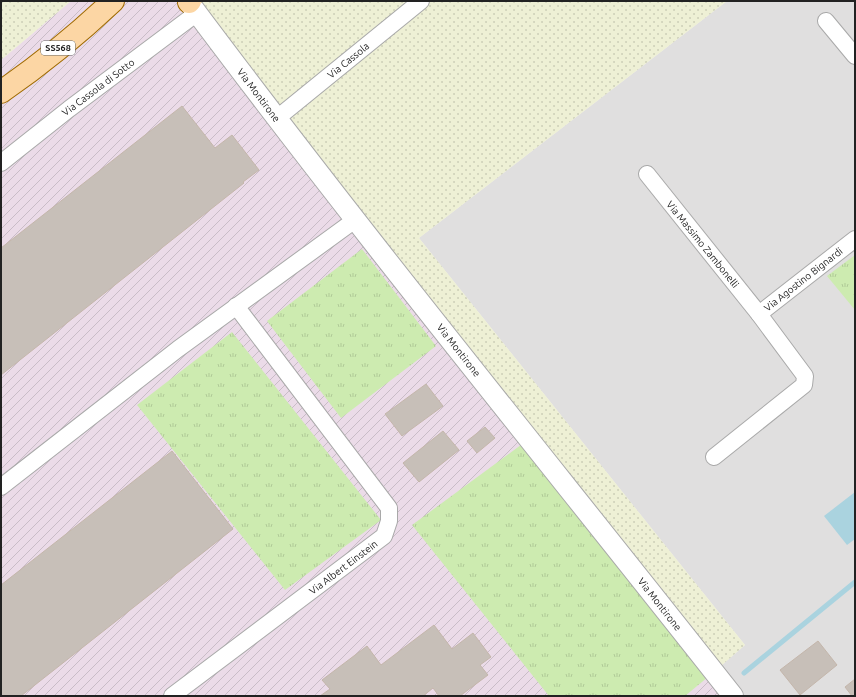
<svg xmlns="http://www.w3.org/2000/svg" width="856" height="697" viewBox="0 0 856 697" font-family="Ubuntu,sans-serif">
	<defs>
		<pattern id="industrial-furrows" width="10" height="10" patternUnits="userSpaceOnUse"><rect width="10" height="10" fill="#ebdbe8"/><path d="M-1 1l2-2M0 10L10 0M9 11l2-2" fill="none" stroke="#c9bcc7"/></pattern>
		<pattern id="farmland-dots" width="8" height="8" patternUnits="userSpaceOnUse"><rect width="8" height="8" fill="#eef0d5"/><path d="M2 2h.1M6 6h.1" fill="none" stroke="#ccceb7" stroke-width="1.8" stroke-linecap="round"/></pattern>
		<pattern id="grass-tufts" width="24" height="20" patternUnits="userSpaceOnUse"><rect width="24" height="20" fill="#cdebb0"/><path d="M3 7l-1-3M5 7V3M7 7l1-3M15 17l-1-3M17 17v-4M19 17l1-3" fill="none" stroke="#b0c997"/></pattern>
	</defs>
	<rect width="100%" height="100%" fill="#f2efe9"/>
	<polygon fill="#e0dfdf" points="727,1 855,1 855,696 733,696 714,672 745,645 419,238"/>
	<polygon fill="url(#industrial-furrows)" points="71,1 190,1 733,696 1,696 1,60"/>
	<g fill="url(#farmland-dots)">
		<polygon points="1,1 71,1 1,60"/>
		<polygon points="190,1 727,1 419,238 745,645 714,672"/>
	</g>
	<g fill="url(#grass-tufts)">
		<polygon points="362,249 436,346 341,418 267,321"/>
		<polygon points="855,255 855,310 827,276"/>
		<polygon points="232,332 381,520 285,590 137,405"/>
		<polygon points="529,439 714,672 685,696 549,696 412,525"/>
	</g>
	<polygon fill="#aad3df" points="855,492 855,539 847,545 824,516"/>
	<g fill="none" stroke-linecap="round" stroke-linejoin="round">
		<polyline stroke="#aad3df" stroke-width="5" points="744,673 855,582"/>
	</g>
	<g fill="#c7bfb8" stroke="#c4b6ab">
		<polygon points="182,106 215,148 232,135 259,170 243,182 244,183 1,375 1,248"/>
		<polygon points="426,384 443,406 402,436 385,414"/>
		<polygon points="485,427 495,438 477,453 467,441"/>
		<polygon points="443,431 459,450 419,482 403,463"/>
		<polygon points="172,451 233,529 21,696 1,696 1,585"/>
		<polygon points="434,625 452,649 473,633 491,657 480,665 488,675 460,696 439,696 433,688 423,696 320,696 330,689 322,680 367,646 381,665"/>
		<polygon points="818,641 837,665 800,695 780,670"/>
		<polygon points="855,679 855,696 852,696 845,687"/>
	</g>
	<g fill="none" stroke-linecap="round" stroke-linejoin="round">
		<g stroke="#a9a9a9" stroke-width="18">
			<g id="minor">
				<polyline points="826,21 855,56"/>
				<polyline points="276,119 421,1"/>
				<polyline points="1,163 69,109 197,13"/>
				<polyline points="647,174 759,314"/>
				<polyline points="714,457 804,385 805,376 759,314 855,239"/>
				<polyline points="1,487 178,349 355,220"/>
				<polyline points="172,696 384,536 389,521 389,508 236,306"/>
			</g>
		</g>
		<g stroke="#a9a9a9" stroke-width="22">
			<path id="tertiary" d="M188,1C364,237 551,465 733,696"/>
		</g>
		<g stroke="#a06b00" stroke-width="24">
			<g id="primary">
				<polyline points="189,2 190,1"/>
				<path d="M1,92C40,65 78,34 113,1"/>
			</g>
		</g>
		<use href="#minor" stroke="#fff" stroke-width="16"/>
		<use href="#tertiary" stroke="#fff" stroke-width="20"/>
		<use href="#primary" stroke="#fcd6a4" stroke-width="22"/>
	</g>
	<g text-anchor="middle" stroke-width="3.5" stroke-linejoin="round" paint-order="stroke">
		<rect fill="#fff" stroke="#646464" stroke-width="1" x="41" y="41" width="34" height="14" rx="3"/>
		<g font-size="9" font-weight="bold" fill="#222">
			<text x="58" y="51">SS568</text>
		</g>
		<g font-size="10" fill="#222" stroke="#fff">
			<text transform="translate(348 60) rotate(-39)" y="4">Via Cassola</text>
			<text transform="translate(98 87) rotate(-37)" y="4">Via Cassola di Sotto</text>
			<text transform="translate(259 95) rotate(53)" y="4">Via Montirone</text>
			<text transform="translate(703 244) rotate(51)" y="4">Via Massimo Zambonelli</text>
			<text transform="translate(803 279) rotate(-38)" y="4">Via Agostino Bignardi</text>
			<text transform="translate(459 350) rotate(52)" y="4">Via Montirone</text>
			<text transform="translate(343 567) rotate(-37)" y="4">Via Albert Einstein</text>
			<text transform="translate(660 604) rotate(52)" y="4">Via Montirone</text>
		</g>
	</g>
	<rect width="856" height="697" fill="none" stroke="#222222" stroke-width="4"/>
</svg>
